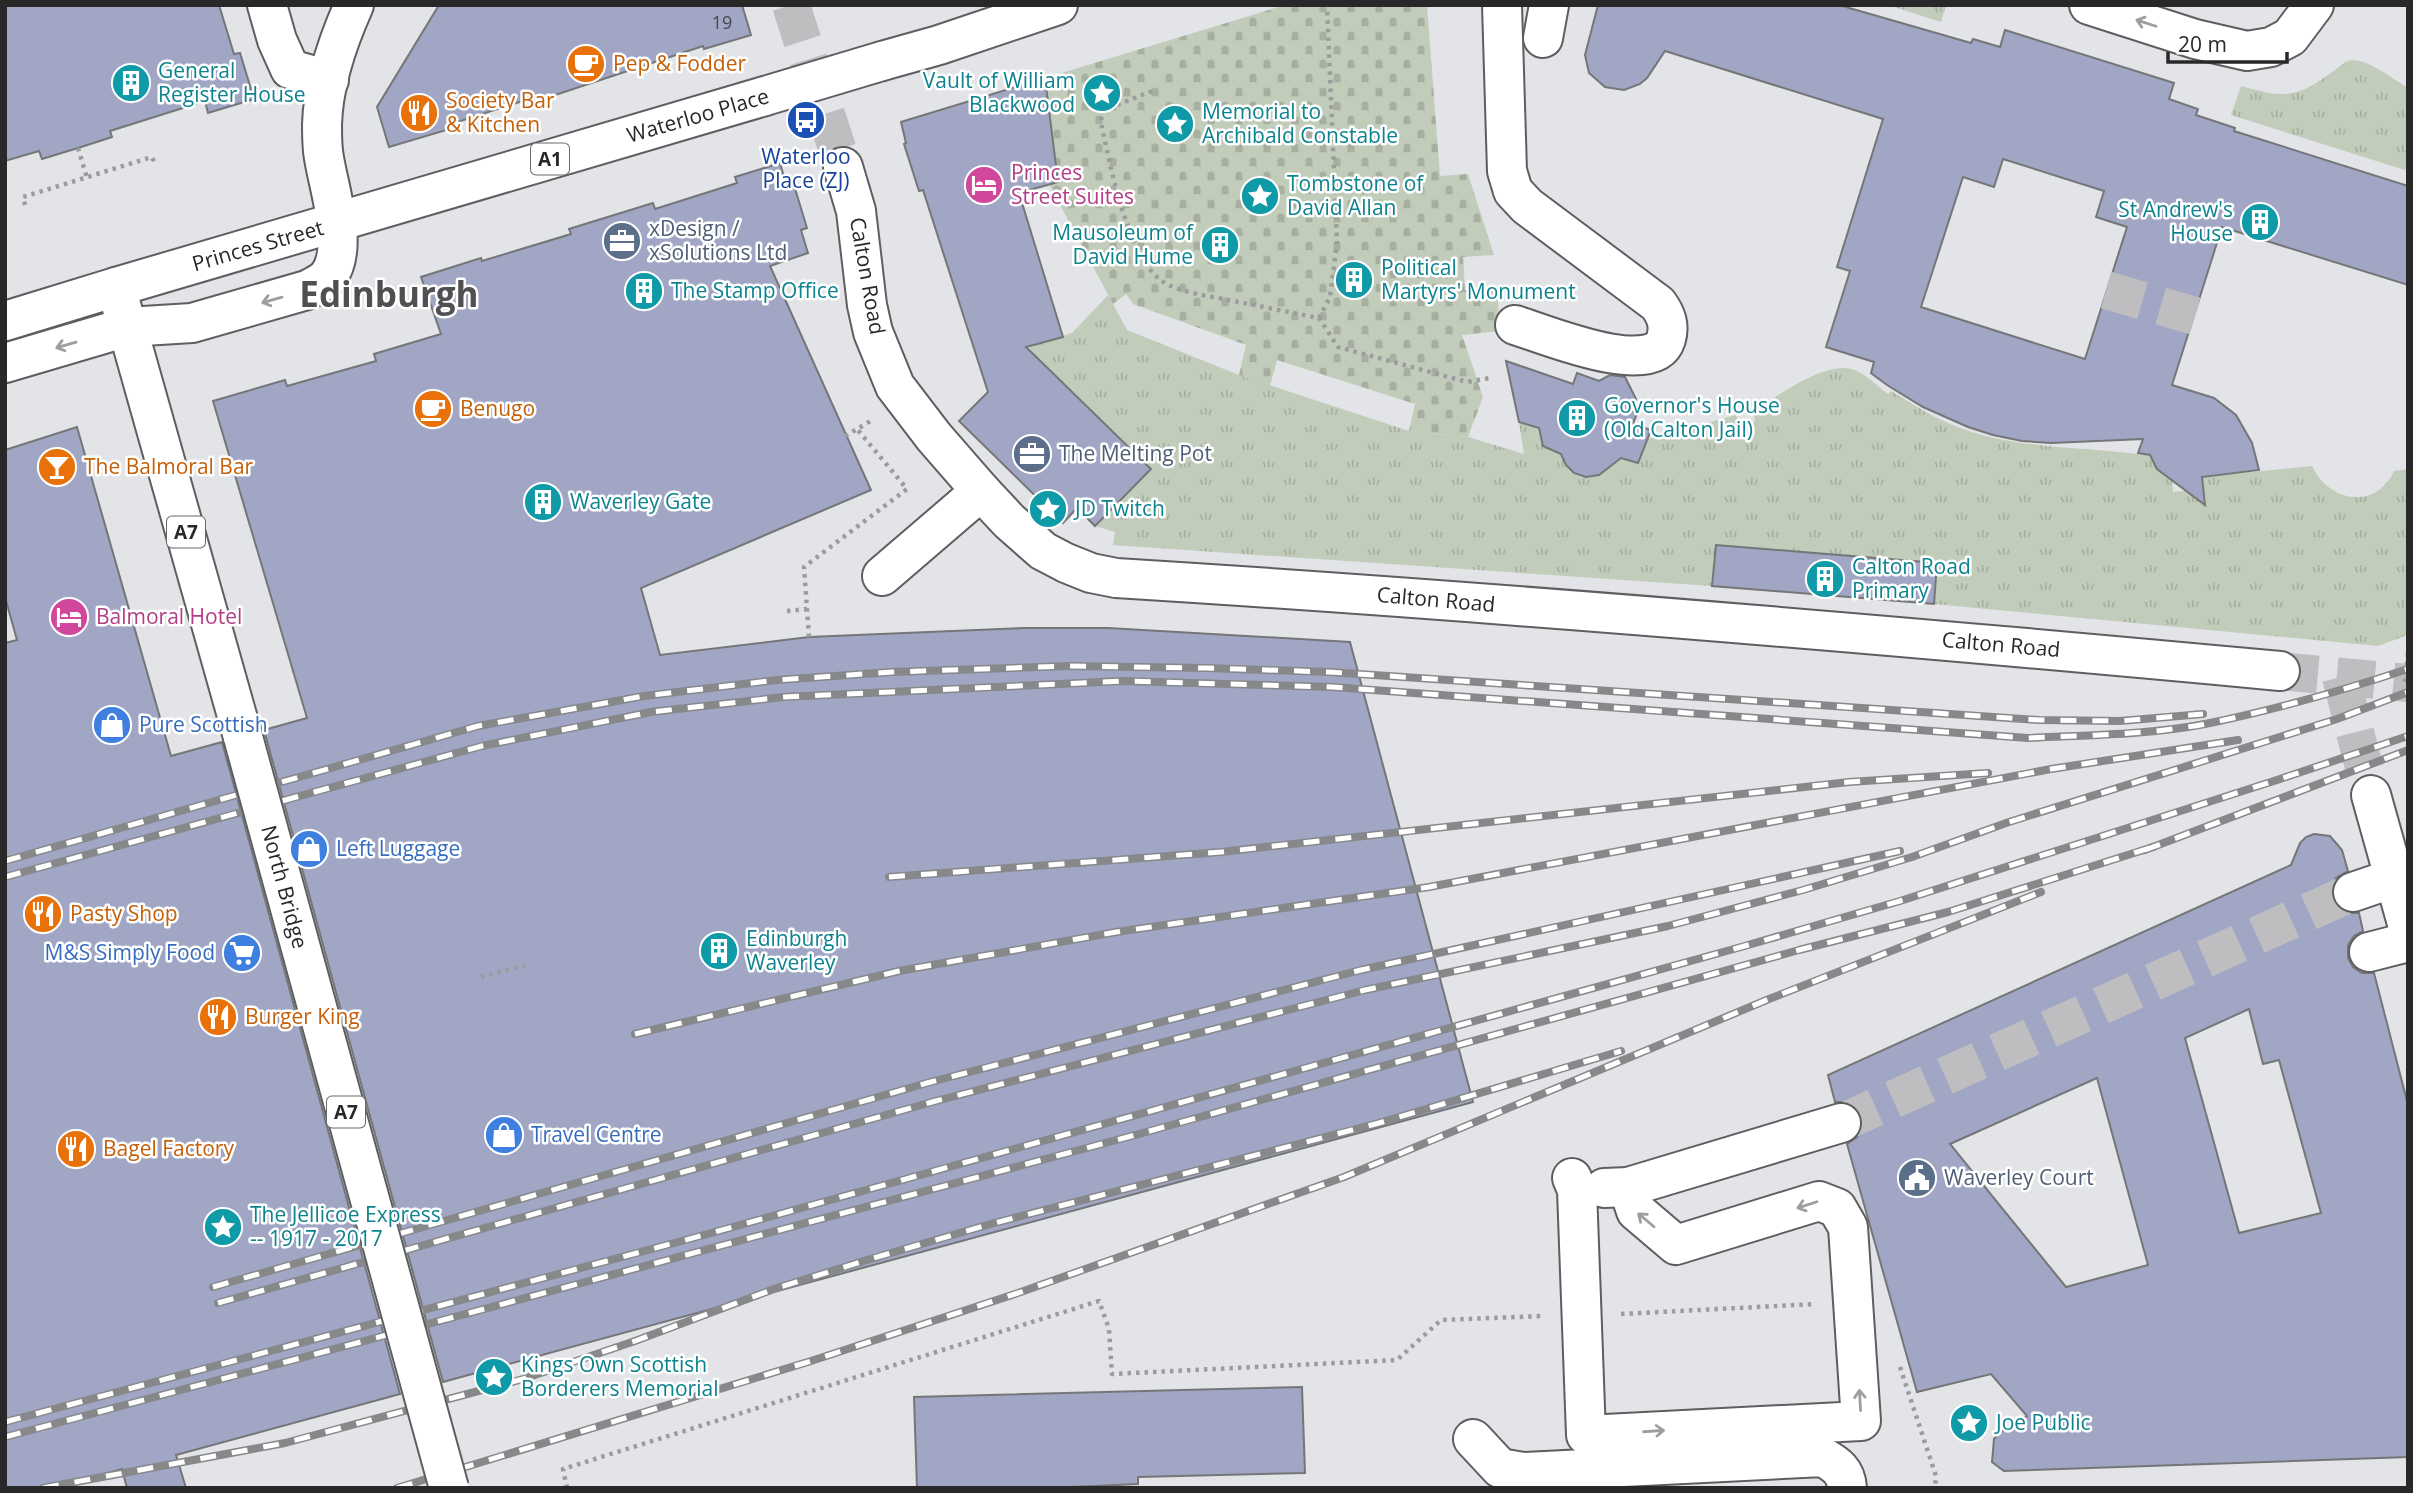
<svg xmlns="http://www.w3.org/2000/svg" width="2413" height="1493" viewBox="0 0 2413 1493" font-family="'Open Sans',sans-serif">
	<defs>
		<pattern id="grass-tufts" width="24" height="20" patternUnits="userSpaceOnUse" patternTransform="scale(1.75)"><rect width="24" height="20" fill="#c2ccba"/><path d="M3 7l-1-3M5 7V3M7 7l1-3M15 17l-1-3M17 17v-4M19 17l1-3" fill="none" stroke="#a7afa0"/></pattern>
		<pattern id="cemetery-stones" width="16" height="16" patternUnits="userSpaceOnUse" patternTransform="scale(1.75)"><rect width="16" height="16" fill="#c2ccba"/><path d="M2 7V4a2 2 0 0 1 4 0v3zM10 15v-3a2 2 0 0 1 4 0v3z" fill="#a7afa0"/></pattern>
	</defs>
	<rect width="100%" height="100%" fill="#e3e4e7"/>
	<g fill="url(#grass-tufts)">
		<polygon points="1888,5 1946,5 1941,22"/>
		<path d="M2353,60C2373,62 2391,78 2408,88V171L2231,115L2241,86C2255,89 2270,95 2284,94C2308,93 2329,74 2347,61Z"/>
		<path d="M1108,295L1127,330L1239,375L1409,431L1468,437L1524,454L1519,422L1545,431L1541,439L1542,445L1552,450L1558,447C1561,454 1564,463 1569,468C1585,486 1607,475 1615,456L1638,463L1648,439L1736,415L1739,425L1748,427L1755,421L1753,411C1779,396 1822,362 1852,369C1864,372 1878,387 1888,394L1891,391C1914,405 1937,420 1963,429C2023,451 2094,446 2157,457L2171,469L2173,492L2203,489L2202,477L2312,466C2329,502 2375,511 2394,471L2408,469V635L2378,646L1934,604L1937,571L1930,563L1724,545L1716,553L1712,586L1113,545L1115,532L1095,526L1151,468L1029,350L1031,345L1072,333Z"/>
	</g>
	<polygon fill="url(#cemetery-stones)" points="1285,5 1427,5 1440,176 1468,174 1494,255 1463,257 1465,290 1497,289 1500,331 1462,335 1483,397 1468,437 1409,431 1415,404 1277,360 1270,386 1239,375 1246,345 1133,304 1126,294 1113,304 1049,184 1045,78"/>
	<g fill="#a1a6c5" stroke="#757678" stroke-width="2" fill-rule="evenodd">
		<polygon points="5,5 219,5 234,54 240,53 254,99 208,113 205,101 110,131 112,137 78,148 42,159 39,151 5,161"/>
		<polygon points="439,5 742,5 751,35 704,49 703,46 534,102 532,98 448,125 450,129 389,147 377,107"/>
		<path d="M1598,5H1839L1971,43L1973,39L2000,47L2005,30L2174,83L2169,99L2198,109L2196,115L2235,128L2234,131L2408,186V285L2222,227L2172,385L2214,398L2236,415L2252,443L2259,470L2202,477L2205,505L2157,469L2150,455L2138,453L2143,439L2051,443L2022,441L1993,435L1968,427L1923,407L1887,385L1871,373L1874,362L1826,347L1850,271L1837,267L1883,119L1665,51L1647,78L1640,84L1624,90L1605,87L1589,73L1585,55ZM2003,159L2104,191L2096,217L2127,227L2085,359L1921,307L1963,177L1994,187Z"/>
		<polygon points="1045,78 1058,182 1019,193 1063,337 1026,347 1151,469 1095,526 1077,508 1063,523 959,421 988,392 923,190 919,191 904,144 906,143 901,122"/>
		<polygon points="780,163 786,184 793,182 807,228 801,230 808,253 770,266 871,490 641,588 660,655 809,637 1025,628 1108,628 1350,642 1473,1102 443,1382 264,730 307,718 213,401 285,380 287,386 376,361 374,354 441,334 421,277 481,258 482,261 571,234 569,229 653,203 655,209 737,183 735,177"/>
		<circle cx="1220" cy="245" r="17"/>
		<polygon points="1506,361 1573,384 1577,373 1599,381 1610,375 1625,377 1636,399 1631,411 1637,413 1633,424 1651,430 1638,463 1621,458 1599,475 1586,477 1574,473 1566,465 1561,454 1543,446 1539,428 1519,422"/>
		<polygon points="77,427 171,756 222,742 400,1394 176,1455 186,1488 127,1488 122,1469 55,1488 5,1488 5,643 17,640 5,597 5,450"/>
		<polygon points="1716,545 1937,563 1934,604 1712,586"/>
		<path d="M2314,834L2330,836L2342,850L2348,871L2336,878L2332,887V898L2339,909L2348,913H2359L2363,931L2354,936L2348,945V958L2353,967L2362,973H2374L2408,1105V1457L2004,1471L1992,1462L1994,1439L1999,1433L2027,1416L1991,1374L1917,1392L1847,1144L1857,1137L1862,1127V1117L1855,1107L1845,1102H1835L1828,1075L2291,865L2300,843L2306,837ZM2249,1009L2263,1064L2279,1060L2321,1213L2239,1233L2185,1038ZM2097,1078L2148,1265L2066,1287L1950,1144Z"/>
		<polygon points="1302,1387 1305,1473 1138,1477 1138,1484 1049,1488 917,1488 914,1397"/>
	</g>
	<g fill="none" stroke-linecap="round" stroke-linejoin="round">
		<g stroke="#bebec1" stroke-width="38" stroke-dasharray="38 19" stroke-linecap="butt">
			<polyline points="791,5 843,167"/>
			<polyline points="2106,290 2195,316"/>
			<polyline points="2280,671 2408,683"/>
			<polyline points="2341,677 2371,795"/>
			<polyline points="1841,1123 2353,892"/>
		</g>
		<g stroke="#5d5e60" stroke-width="42">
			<g id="minor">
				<polyline points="267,5 277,40 290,69 329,80"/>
				<path d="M1502,5L1507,171L1513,191L1527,206L1658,304C1666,315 1670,325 1666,339C1653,380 1542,333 1515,325"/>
				<polyline points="2089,5 2195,39 2247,51 2271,47 2290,37 2314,5"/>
				<polyline points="1543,38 1549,5"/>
				<path d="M843,167L856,211L867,305L873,332L895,386L934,437L981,491L1009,521L1043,551L1066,563L1091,573L1116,578C1504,602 1892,635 2280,671"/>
				<polyline points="5,321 116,287"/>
				<polyline points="5,363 127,327"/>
				<polyline points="882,576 981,491"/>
				<polyline points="2371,795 2408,927"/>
				<polyline points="2353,892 2394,878"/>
				<polyline points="2369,952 2408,942"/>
				<polyline points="1572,1178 1577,1190 1586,1435 1861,1421 1848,1227 1837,1208 1819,1201 1676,1245 1636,1211 1628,1187"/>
				<polyline points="1604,1188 1628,1187 1841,1123"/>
				<path d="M1473,1439L1500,1468L1523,1472L1823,1457C1837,1465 1846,1471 1847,1488"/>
			</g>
		</g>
		<g stroke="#5d5e60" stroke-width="42">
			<g id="major">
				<polyline points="882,61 939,45 1058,5"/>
				<path d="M127,327L192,323L307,290C315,286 324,282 329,275C349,247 329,189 324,158C322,148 322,136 322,125C323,84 337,43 354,5"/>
				<polyline points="243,737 116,287 765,96"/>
			</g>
		</g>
		<g stroke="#9c9c9f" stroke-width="4.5" stroke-dasharray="3.5 5" stroke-linecap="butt">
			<path d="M1152,91L1102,111L1101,123C1110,163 1127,257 1162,281C1178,292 1204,295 1223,299C1255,305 1287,312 1319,318L1338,347L1467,382L1490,378"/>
			<polyline points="78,148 87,178"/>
			<polyline points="25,205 23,197 152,157 155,164"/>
			<polyline points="1319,318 1330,297 1337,243 1327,5"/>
			<polyline points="845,436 857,429"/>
			<polyline points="787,611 807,609"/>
			<polyline points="809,637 804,567 907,489 857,429 874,419"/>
			<polyline points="2405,682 2408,653"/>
			<polyline points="481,977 525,965"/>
			<polyline points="1621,1314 1815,1304"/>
			<polyline points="1900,1367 1936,1476 1935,1488"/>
			<polyline points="567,1488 563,1469 1099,1301 1109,1329 1112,1374 1397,1360 1441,1320 1542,1316"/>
		</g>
		<use href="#minor" stroke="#fff" stroke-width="38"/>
		<use href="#major" stroke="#fff" stroke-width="38"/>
		<g stroke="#87888a" stroke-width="8">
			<g id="rail">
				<polyline points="2145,850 2408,750"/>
				<polyline points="5,861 478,726 644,696 777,680 892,672 1070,666 1206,668 1329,672 2039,720 2120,721 2203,714"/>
				<path d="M5,877L482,746L651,712L783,697L1122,681L1332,687L2028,738C2087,735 2147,735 2205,724C2274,710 2341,691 2408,669"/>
				<polyline points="889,877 1221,852 1849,782 1988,773"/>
				<polyline points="635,1034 899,971 1116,932 1429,887 2051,769 2238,740"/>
				<polyline points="213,1287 927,1083 1361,970 1900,851"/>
				<polyline points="218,1303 932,1102 1365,990 1668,926 1803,890 1912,857 2009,822 2337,719 2408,692"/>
				<polyline points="5,1422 704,1235 1741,947 1900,901 2277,780 2408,736"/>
				<polyline points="5,1437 1139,1134 1799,950 1948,912 2153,847"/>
				<polyline points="43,1488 285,1443 523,1379 635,1341 774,1289 867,1260 987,1225 1379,1123 1621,1051"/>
				<polyline points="397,1488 811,1361 1018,1293 1344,1177 1769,999 2041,892"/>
			</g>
		</g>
		<use href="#rail" stroke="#fff" stroke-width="5" stroke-dasharray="16" stroke-linecap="butt"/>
		<g stroke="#5d5e60" stroke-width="42" stroke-linecap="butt">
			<g id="major-bridge">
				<polyline points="765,96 882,61"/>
				<polyline points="243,737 449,1488"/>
			</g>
		</g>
		<use href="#major-bridge" stroke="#fff" stroke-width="38"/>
	</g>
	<defs><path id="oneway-shaft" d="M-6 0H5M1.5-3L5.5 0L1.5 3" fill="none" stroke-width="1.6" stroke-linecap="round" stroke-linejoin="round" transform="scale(1.75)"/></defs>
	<g stroke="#9e9e9f">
		<use href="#oneway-shaft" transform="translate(2146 23) rotate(-162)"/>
		<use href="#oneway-shaft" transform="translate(272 300) rotate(164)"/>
		<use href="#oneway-shaft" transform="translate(66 345) rotate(164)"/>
		<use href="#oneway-shaft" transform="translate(1807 1205) rotate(162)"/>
		<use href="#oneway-shaft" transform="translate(1646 1220) rotate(-140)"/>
		<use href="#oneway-shaft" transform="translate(1860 1400) rotate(-93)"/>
		<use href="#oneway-shaft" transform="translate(1654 1431) rotate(-4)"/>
	</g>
	<defs>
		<g id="cafe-disc" transform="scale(2.0125)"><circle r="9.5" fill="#e8710a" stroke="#fff"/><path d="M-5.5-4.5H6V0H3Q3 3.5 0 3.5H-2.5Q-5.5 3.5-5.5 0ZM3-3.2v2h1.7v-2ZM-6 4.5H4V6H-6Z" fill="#fff"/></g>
		<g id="building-disc" transform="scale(2.0125)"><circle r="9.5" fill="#0f9aa8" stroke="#fff"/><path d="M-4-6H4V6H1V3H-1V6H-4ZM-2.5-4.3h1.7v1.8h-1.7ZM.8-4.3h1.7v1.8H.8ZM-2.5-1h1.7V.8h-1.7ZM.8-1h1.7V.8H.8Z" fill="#fff"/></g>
		<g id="sight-disc" transform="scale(2.0125)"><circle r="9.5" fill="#0f9aa8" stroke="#fff"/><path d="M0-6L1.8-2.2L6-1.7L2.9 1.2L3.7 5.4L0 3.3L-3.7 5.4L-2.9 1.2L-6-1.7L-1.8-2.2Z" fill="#fff"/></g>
		<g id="restaurant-disc" transform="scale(2.0125)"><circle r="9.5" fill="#e8710a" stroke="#fff"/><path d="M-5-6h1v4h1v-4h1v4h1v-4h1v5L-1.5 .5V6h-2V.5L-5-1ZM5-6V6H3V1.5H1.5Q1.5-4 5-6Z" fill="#fff"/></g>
		<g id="bus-disc" transform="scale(2.0125)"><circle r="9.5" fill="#1a4fb4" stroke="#fff"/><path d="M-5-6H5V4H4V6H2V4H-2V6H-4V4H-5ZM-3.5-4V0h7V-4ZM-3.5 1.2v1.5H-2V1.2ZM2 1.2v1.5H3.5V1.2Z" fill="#fff"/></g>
		<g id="hotel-disc" transform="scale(2.0125)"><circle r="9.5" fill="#d1479c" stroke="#fff"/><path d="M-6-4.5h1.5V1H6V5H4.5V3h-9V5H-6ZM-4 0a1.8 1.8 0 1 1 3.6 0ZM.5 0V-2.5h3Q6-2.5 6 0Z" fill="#fff"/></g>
		<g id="office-disc" transform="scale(2.0125)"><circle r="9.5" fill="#5c6f8a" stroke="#fff"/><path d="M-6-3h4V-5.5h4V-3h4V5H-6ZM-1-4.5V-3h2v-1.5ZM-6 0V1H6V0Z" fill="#fff"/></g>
		<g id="bar-disc" transform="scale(2.0125)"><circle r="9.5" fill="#e8710a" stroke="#fff"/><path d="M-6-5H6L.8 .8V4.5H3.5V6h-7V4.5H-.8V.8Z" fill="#fff"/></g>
		<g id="shop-disc" transform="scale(2.0125)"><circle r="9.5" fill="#3f7fe0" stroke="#fff"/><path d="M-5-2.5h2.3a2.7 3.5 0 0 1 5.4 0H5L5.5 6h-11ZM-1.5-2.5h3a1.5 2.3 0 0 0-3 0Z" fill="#fff"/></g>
		<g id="supermarket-disc" transform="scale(2.0125)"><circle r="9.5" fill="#3f7fe0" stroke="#fff"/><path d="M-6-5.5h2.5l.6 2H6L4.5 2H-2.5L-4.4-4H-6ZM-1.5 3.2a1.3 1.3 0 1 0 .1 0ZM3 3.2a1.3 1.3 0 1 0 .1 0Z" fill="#fff"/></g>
		<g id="civic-disc" transform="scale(2.0125)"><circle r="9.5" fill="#5c6f8a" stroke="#fff"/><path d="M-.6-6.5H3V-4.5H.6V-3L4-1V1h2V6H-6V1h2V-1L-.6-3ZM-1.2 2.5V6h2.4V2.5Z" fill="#fff"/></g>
	</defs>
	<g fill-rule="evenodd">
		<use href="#cafe-disc" x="586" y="64"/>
		<use href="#building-disc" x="131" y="83"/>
		<use href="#sight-disc" x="1102" y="93"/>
		<use href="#restaurant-disc" x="419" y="113"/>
		<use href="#bus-disc" x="806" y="120"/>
		<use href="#sight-disc" x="1175" y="124"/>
		<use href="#hotel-disc" x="984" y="185"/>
		<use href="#sight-disc" x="1260" y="196"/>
		<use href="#building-disc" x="2260" y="222"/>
		<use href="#office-disc" x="622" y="241"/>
		<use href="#building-disc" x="1220" y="245"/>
		<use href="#building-disc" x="1354" y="280"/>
		<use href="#building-disc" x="644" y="291"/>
		<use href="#cafe-disc" x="433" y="409"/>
		<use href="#building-disc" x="1577" y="418"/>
		<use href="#office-disc" x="1032" y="454"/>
		<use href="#bar-disc" x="57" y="467"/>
		<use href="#building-disc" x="543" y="502"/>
		<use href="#sight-disc" x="1048" y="509"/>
		<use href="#building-disc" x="1825" y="579"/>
		<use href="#hotel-disc" x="69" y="617"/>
		<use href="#shop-disc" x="112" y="725"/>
		<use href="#shop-disc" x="309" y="849"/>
		<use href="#restaurant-disc" x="43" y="914"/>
		<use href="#building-disc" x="719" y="951"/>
		<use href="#supermarket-disc" x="242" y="953"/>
		<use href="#restaurant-disc" x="218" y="1017"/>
		<use href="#shop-disc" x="504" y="1135"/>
		<use href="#restaurant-disc" x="76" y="1149"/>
		<use href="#civic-disc" x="1917" y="1178"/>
		<use href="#sight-disc" x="223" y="1227"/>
		<use href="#sight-disc" x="494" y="1377"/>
		<use href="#sight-disc" x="1969" y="1423"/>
	</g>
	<g text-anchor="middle" stroke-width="5" stroke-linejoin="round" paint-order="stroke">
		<g font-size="18" fill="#464850">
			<text x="722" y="29">19</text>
		</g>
		<g fill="#fff" stroke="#686869" stroke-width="2">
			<rect x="531" y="143.5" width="38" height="31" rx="5"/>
			<rect x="167" y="516.5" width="38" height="31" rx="5"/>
			<rect x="327" y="1096.5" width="38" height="31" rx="5"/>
		</g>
		<g font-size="19" font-weight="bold" fill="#282829">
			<text x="550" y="166">A1</text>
			<text x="186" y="539">A7</text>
			<text x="346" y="1119">A7</text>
		</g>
		<g font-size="21" fill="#c56008" stroke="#fff" text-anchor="start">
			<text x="613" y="71">Pep &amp; Fodder</text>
			<text x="446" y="108">Society Bar<tspan x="446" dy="24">&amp; Kitchen</tspan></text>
			<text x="460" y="416">Benugo</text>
			<text x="84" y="474">The Balmoral Bar</text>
			<text x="70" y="921">Pasty Shop</text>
			<text x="245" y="1024">Burger King</text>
			<text x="103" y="1156">Bagel Factory</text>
		</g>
		<g font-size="21" fill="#0d838f" stroke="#fff" text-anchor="start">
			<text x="158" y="78">General<tspan x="158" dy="24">Register House</tspan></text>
			<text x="1075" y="88" text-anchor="end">Vault of William<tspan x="1075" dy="24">Blackwood</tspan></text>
			<text x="1202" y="119">Memorial to<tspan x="1202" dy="24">Archibald Constable</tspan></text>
			<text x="1287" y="191">Tombstone of<tspan x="1287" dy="24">David Allan</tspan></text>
			<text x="2233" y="217" text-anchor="end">St Andrew's<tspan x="2233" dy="24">House</tspan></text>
			<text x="1193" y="240" text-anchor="end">Mausoleum of<tspan x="1193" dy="24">David Hume</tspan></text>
			<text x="1381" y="275">Political<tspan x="1381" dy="24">Martyrs' Monument</tspan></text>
			<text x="671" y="298">The Stamp Office</text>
			<text x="1604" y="413">Governor's House<tspan x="1604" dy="24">(Old Calton Jail)</tspan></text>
			<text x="570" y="509">Waverley Gate</text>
			<text x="1075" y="516">JD Twitch</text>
			<text x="1852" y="574">Calton Road<tspan x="1852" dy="24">Primary</tspan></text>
			<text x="746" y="946">Edinburgh<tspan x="746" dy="24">Waverley</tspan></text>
			<text x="250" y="1222">The Jellicoe Express<tspan x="250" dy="24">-- 1917 - 2017</tspan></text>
			<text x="521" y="1372">Kings Own Scottish<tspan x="521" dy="24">Borderers Memorial</tspan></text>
			<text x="1996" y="1430">Joe Public</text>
		</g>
		<g font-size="21" fill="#282829" stroke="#fff">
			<text transform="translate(698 116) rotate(-16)" y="7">Waterloo Place</text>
			<text transform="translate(258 246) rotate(-16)" y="7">Princes Street</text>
			<text transform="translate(867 276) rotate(80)" y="7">Calton Road</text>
			<text transform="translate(1436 600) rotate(5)" y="7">Calton Road</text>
			<text transform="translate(2001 645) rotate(5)" y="7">Calton Road</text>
			<text transform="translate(284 887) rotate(75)" y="7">North Bridge</text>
		</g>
		<g font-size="21" fill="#164399" stroke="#fff">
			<text x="806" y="164">Waterloo<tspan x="806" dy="24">Place (ZJ)</tspan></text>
		</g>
		<g font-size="21" fill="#b23c85" stroke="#fff" text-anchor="start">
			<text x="1011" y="180">Princes<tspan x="1011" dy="24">Street Suites</tspan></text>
			<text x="96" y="624">Balmoral Hotel</text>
		</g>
		<g font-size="21" fill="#4e5e75" stroke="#fff" text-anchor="start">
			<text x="649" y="236">xDesign /<tspan x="649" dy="24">xSolutions Ltd</tspan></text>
			<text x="1059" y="461">The Melting Pot</text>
			<text x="1944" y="1185">Waverley Court</text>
		</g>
		<g font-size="21" fill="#366cbe" stroke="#fff" text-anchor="start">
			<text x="139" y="732">Pure Scottish</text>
			<text x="336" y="856">Left Luggage</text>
			<text x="215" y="960" text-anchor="end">M&amp;S Simply Food</text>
			<text x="531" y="1142">Travel Centre</text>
		</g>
		<g font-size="35" font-weight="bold" fill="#505053" stroke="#fff">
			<text x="389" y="307">Edinburgh</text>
		</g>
	</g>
	<rect width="2413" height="1493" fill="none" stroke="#282829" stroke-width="14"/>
	<path d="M2168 52v10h119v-10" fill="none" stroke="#282829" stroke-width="3.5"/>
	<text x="2178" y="52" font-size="21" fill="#282829" stroke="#ffffff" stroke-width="5" paint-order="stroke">20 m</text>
</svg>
